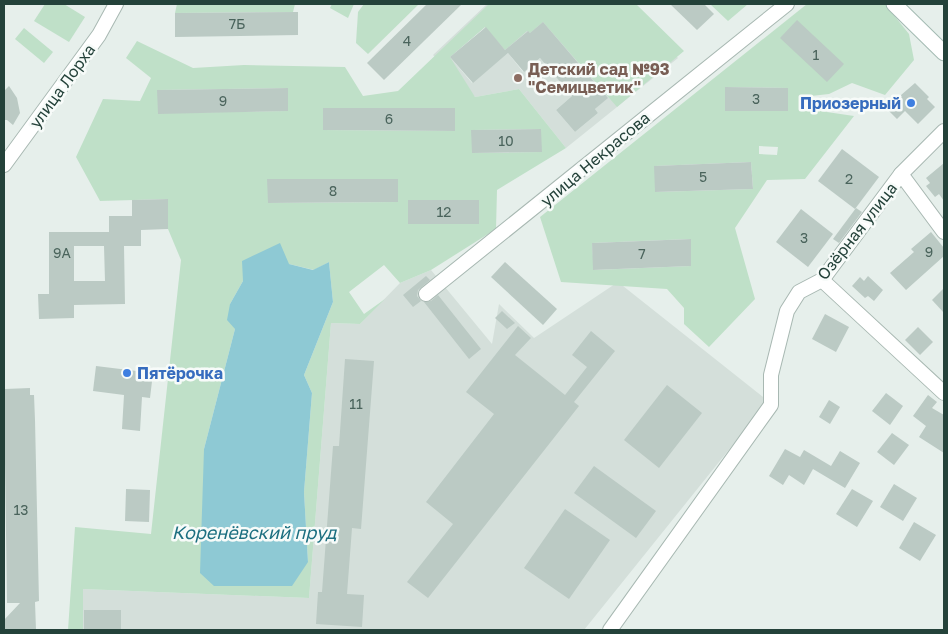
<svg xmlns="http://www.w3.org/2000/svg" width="948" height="634" viewBox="0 0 948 634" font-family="'Golos Text',sans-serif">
	<rect width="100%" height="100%" fill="#e6efeb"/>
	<g fill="#d4dfda" fill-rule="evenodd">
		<path d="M487,4H628L678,58L566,148L519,89L475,97L433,55ZM485,27L505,50L528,31L607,98L595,109L598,113L575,132L556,110L572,96L540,58L523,72L508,53L472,83L450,57Z"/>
		<polygon points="431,270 492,344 499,304 534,338 618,282 768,401 584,630 83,630 83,589 309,598 331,323 360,324 400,283"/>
	</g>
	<g fill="#bfe0c8" fill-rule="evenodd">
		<polygon points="45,4 64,4 85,17 69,42 34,21"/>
		<polygon points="177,4 295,4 293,12 175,13"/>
		<polygon points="332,4 354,4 348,18 330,8"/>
		<polygon points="364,4 419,4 368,54 356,43 358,12"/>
		<path d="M489,4H636L684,51L617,107L543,22L530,33L527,31L505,50L485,27L450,57L475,97L519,89L566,148L497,190L496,229L431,270L400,283L384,265L349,292L364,314L385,299L360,324L331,323L309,598L83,589V630H68L75,527L151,534L181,260L168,229V199L100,201L76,157L103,99L140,101L151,78L126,58L137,41L193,68L244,65L345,67L363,96L398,91ZM288,88V111L158,113V90ZM323,108H455V131L323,130ZM541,129V152L472,153V130ZM268,179H397L398,202L268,203ZM479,201L478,224H408ZM329,262L333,302L304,375L312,393L304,492L308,562L204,449L235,329L230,304L243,281L289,264L314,270Z"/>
		<polygon points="710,4 748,4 728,21"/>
		<path d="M807,4H885L909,34L914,60L885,95L852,83L829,94L811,96L820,111L854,116L805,179L767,180L735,228L755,299L709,347L684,324V308L667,289L561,282L540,217ZM725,87L788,88L787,111H725ZM759,146L778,147L777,155L759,154ZM751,162L753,189L655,192V166ZM690,239L691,266L594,270L592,243Z"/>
		<polygon points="24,28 53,52 44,63 15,39"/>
	</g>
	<polygon fill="#8ec9d4" points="280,243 289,264 313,270 329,262 333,302 304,375 312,393 304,492 308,562 292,586 214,586 200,573 204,449 235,329 227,320 230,304 243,281 242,261"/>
	<g fill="#bbcac4" fill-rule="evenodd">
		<polygon points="427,4 462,4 384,80 367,63"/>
		<polygon points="670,4 704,4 714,14 697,30"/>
		<polygon points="298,12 298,35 175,37 175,13"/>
		<polygon points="797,20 844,64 827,82 780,38"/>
		<polygon points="543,22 608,98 595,109 598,113 575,132 556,110 572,96 540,58 524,72 508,53 473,83 450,57 486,27 505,50 528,31 530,33"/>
		<polygon points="915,83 929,97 927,99 935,107 918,124 905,111 897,119 886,108"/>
		<polygon points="9,86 17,98 20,113 13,125 7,120 4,120 4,91"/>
		<polygon points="725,87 788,88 788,111 725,111"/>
		<polygon points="288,88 288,111 158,114 157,90"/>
		<polygon points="323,108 455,108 455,131 323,130"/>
		<polygon points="541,129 542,152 472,153 471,130"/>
		<polygon points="842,149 879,177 855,209 818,181"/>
		<polygon points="751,162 753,189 655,192 654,166"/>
		<polygon points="944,163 944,201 939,194 935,197 926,186 930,183 926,178"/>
		<polygon points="267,179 398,179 398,202 268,203"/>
		<path d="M168,199V229L141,230V246H124L125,304L74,305V318L39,319L38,294H49V232H109V216H132V200ZM74,246H104L105,281H74Z"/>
		<rect x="408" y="200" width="71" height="24"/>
		<polygon points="856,208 862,212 839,243 833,239"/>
		<polygon points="801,209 833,234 808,267 776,242"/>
		<polygon points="931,232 944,248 944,256 906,290 890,273 914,252 911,249"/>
		<polygon points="691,239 691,266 593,270 592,243"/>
		<polygon points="505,262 557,309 543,325 491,277"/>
		<polygon points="426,276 430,280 418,290 417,296 421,301 413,307 403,295"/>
		<polygon points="868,276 883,290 874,301 868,296 865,298 852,286 860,277 864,281"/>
		<polygon points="944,288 944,313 932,300"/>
		<polygon points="438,295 481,349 469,359 424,302 431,301"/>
		<polygon points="502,311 515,323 507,329 495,318"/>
		<polygon points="825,314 849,327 836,352 812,339"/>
		<polygon points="518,326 531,338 515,355 565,395 587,367 572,355 591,331 615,351 574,402 579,406 428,598 407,582 453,524 426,502 494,414 466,392"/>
		<polygon points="918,327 933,342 920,355 905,340"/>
		<polygon points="345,359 374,361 361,529 352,528 347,594 364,595 362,627 316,624 318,592 322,592 333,446 339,446"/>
		<polygon points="96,366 153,373 150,398 142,397 140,431 122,429 124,395 93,391"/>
		<polygon points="667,385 702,413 659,468 624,440"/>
		<polygon points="30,388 30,395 34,395 35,420 39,601 35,602 36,630 4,630 4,620 20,603 7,603 4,393 5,389"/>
		<polygon points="886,393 903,406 890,425 872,411"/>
		<polygon points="928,395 937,402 932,408 944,415 944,453 919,437 926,426 913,416"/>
		<polygon points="829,400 840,407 830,424 819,417"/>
		<polygon points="892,433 909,445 894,465 877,452"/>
		<polygon points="785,449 800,457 804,450 831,466 840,451 860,463 845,488 813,469 804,485 789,475 783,485 769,476"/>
		<polygon points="594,466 656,511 636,538 574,493"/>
		<polygon points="894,484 917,498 903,521 880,507"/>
		<polygon points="126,489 150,490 149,522 125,521"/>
		<polygon points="852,489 873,501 857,527 836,514"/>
		<polygon points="565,509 610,540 569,599 524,568"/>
		<polygon points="914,522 936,535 920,561 899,548"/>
		<rect x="84" y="610" width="37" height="20"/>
	</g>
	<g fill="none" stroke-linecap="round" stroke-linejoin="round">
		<g stroke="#a8b8b2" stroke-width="16">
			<g id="minor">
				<polyline points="4,165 99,35 116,4"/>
				<polyline points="901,174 944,232"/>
				<polyline points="822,280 944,393"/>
				<polyline points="426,294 787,4"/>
				<polyline points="610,630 771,405 771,375 787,311 799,292 822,280 901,174 944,131"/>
			</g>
		</g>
		<g stroke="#a4bbb3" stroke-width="17">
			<polyline id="secondary" points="894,4 944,53"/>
		</g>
		<use href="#minor" stroke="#fff" stroke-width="14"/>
		<use href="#secondary" stroke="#fff" stroke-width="15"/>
	</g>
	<circle fill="#8d6e63" stroke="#f7fbf9" stroke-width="2" cx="518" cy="78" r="5"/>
	<g fill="#3f7fe0" stroke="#f7fbf9" stroke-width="2">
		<circle cx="911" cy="103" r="5"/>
		<circle cx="127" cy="373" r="5"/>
	</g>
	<g text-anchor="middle" stroke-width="5" stroke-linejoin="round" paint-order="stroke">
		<g font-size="14" fill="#4a645c">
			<text x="237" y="29">7Б</text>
			<text x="407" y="46">4</text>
			<text x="816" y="60">1</text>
			<text x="756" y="104">3</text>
			<text x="223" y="106">9</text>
			<text x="389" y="124">6</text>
			<text x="506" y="146">10</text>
			<text x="703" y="182">5</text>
			<text x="849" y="184">2</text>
			<text x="333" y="196">8</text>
			<text x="444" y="217">12</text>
			<text x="804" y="243">3</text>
			<text x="929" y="257">9</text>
			<text x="62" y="258">9А</text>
			<text x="642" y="259">7</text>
			<text x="356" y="409">11</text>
			<text x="21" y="515">13</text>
		</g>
		<g font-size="16" font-weight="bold" fill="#785e54" stroke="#f7fbf9" text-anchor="start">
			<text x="528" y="75">Детский сад №93<tspan x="528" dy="18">"Семицветик"</tspan></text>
		</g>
		<g font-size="16" fill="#24423a" stroke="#f7fbf9">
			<text transform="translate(62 86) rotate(-54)" y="6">улица Лорха</text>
			<text transform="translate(595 159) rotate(-40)" y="6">улица Некрасова</text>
			<text transform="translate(857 231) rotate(-52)" y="6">Озёрная улица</text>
		</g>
		<g font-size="16" font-weight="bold" fill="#366cbe" stroke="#f7fbf9" text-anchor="end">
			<text x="901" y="109">Приозерный</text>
			<text x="137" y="379" text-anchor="start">Пятёрочка</text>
		</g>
		<g font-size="18" font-style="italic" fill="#1c6f80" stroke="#f7fbf9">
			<text x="254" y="539">Коренёвский пруд</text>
		</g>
	</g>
	<rect width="948" height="634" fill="none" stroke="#24423a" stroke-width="10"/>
</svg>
